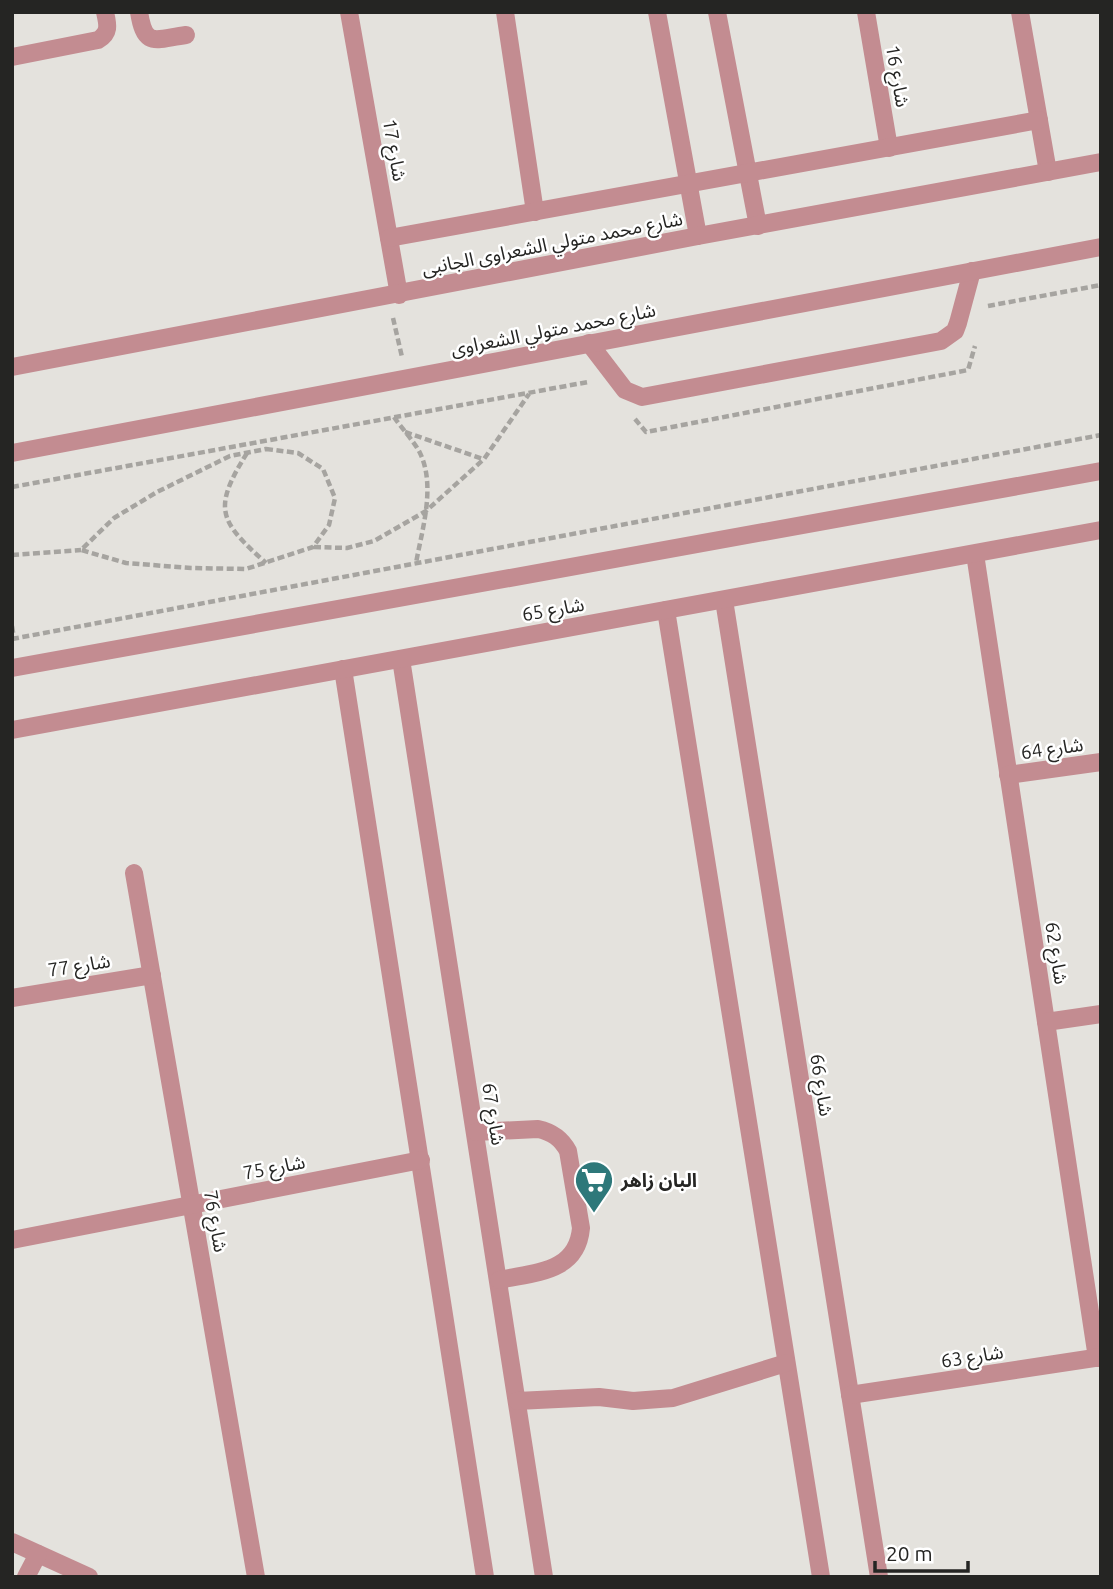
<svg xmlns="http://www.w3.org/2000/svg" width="1113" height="1589" viewBox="0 0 1113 1589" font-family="Ubuntu,'Noto Sans Arabic',sans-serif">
	<rect width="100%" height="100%" fill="#e4e2dd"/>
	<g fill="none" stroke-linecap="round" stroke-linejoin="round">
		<g stroke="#a6a4a0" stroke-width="4.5" stroke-dasharray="7 3.5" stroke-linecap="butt">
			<polyline points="988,306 1101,285"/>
			<polyline points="393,318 402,357"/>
			<path d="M394,417C402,429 414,441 420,453C436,486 422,530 416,563"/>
			<polyline points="635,419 646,432 968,370 975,346"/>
			<polyline points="405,432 483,459"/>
			<polygon points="266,449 298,453 323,469 335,498 329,525 313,547 246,569 191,568 126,563 81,550 114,518 157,492 230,456"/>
			<path d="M247,453C212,509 219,521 266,563"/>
			<polyline points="12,487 588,382"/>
			<polyline points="314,547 347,548 374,541 426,511 484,459 529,394"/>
			<polyline points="12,555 81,550"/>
			<polyline points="12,626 14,638"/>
			<polyline points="12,639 1101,435"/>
		</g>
		<g stroke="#c38c91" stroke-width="18">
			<path d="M139,12C145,49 155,39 186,35"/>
			<polyline points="349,12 399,295"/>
			<polyline points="505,12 535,212"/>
			<polyline points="657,12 698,236"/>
			<polyline points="717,12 758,226"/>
			<polyline points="866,12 889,148"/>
			<polyline points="1020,12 1048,172"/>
			<path d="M12,57L98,40C110,33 108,25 105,12"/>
			<polyline points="389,238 1039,120"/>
			<polyline points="589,343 625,390 642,397 941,341 955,331 958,323 972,271"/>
			<polyline points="12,367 698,236 1101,162"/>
			<polyline points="12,453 1101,247"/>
			<polyline points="975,554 1097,1358"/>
			<polyline points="724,600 879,1577"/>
			<polyline points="666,610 821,1577"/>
			<polyline points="401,659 544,1577"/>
			<polyline points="12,668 1101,471"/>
			<polyline points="343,669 485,1577"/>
			<polyline points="12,730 1101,530"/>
			<polyline points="1008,775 1101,762"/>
			<polyline points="134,873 256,1577"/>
			<polyline points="12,998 152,975"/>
			<polyline points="1046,1022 1101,1014"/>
			<path d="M476,1132L538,1129C552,1132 561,1138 568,1151L581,1228C577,1273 535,1272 499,1280"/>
			<polyline points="12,1240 421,1160"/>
			<polyline points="850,1395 1101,1357"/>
			<polyline points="517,1401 599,1397 633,1401 673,1398 786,1363"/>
			<polyline points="12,1542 89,1577"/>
			<polyline points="26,1577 38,1554"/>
		</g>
	</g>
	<defs>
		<g id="supermarket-pin" transform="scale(2.0125)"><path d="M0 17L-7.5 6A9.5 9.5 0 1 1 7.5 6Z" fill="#2e787a" stroke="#fff"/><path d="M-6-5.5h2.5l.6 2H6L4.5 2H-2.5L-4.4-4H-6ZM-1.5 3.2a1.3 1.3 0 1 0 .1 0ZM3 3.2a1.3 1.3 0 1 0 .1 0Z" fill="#fff"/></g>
	</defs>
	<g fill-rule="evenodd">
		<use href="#supermarket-pin" x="594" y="1180"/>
	</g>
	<g text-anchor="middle" stroke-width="5" stroke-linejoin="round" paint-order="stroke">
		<g font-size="19" fill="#252523" stroke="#fff">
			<text transform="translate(898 76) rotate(80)" y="7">شارع 16</text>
			<text transform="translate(395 150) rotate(80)" y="7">شارع 17</text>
			<text transform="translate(552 243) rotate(-11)" y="7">شارع محمد متولي الشعراوى الجانبى</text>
			<text transform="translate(553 329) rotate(-11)" y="7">شارع محمد متولي الشعراوى</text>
			<text transform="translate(553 609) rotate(-10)" y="7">شارع 65</text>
			<text transform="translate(1052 748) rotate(-8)" y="7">شارع 64</text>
			<text transform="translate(1057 953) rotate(81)" y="7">شارع 62</text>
			<text transform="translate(79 965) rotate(-9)" y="7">شارع 77</text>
			<text transform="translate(822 1085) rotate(81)" y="7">شارع 66</text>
			<text transform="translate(494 1114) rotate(81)" y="7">شارع 67</text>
			<text transform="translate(274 1167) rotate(-11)" y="7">شارع 75</text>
			<text transform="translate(216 1221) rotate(80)" y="7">شارع 76</text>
			<text transform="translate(972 1356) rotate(-9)" y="7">شارع 63</text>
		</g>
		<g font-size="19" font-weight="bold" fill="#252523" stroke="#fff" text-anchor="start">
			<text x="621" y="1187">البان زاهر</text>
		</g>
	</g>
	<rect width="1113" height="1589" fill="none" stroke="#252523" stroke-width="28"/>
	<path d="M875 1561v10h93v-10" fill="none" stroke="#252523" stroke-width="3.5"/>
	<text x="886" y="1561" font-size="21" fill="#252523" stroke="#ffffff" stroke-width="5" paint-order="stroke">20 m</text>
</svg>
